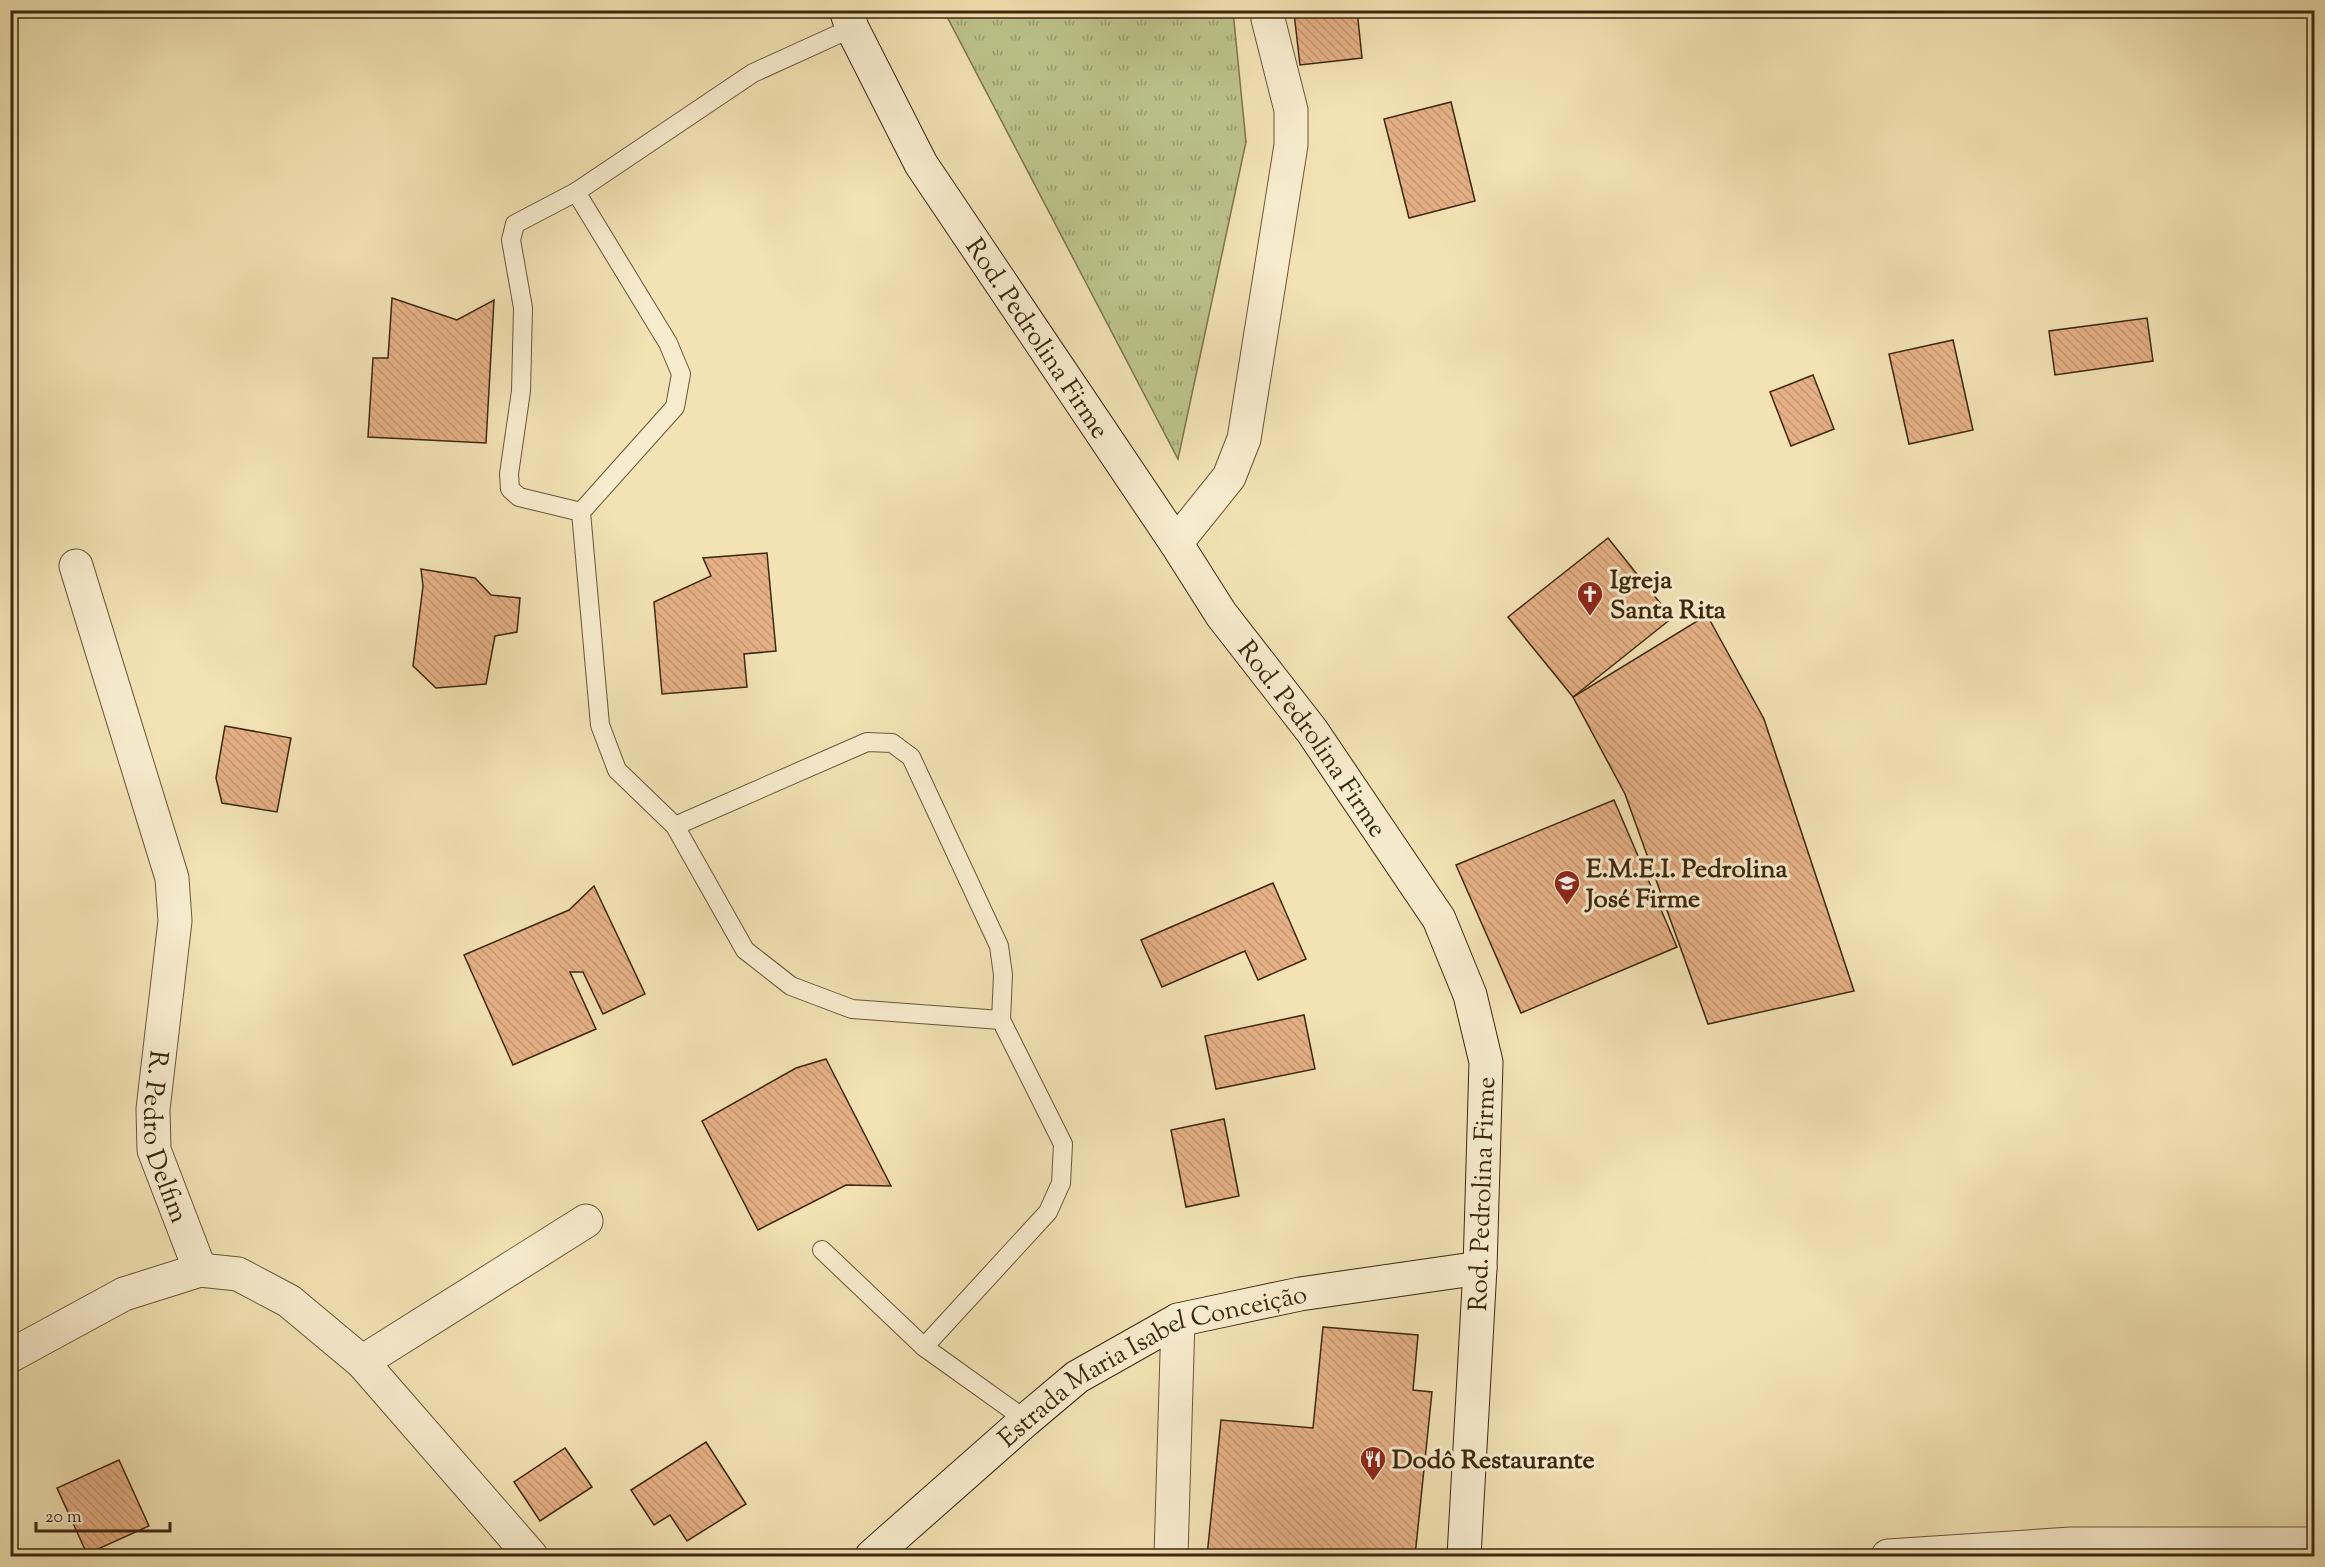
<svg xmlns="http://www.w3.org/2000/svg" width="2325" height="1567" viewBox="0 0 2325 1567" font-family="'Sorts Mill Goudy',serif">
	<defs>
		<pattern id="grass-tufts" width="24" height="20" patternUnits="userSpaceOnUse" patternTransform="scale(1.5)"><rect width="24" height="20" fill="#bcc38c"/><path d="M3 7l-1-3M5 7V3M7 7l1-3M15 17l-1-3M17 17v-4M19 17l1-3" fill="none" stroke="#9a9e71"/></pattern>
		<pattern id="building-back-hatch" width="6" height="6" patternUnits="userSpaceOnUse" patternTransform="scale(1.5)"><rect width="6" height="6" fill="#e5b086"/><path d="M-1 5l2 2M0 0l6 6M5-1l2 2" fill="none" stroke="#c59772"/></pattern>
	</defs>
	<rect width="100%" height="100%" fill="#f2e2b4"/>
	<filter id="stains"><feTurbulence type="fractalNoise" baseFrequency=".00333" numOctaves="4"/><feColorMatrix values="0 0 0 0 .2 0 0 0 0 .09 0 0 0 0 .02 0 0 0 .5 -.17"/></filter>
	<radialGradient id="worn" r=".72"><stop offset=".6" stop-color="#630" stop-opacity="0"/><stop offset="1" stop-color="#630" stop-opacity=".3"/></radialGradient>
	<polygon fill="url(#grass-tufts)" stroke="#7c754c" stroke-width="1.5" points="944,11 1233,11 1246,142 1178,459"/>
	<g fill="url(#building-back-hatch)" stroke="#3d270d" stroke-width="1.5">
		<polygon points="1319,10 1357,10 1362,58 1300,65 1294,13"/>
		<polygon points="1451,102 1475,201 1409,218 1384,119"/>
		<polygon points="392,298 457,320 494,300 486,443 368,437 373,358 388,358"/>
		<polygon points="2147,318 2153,361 2055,375 2049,331"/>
		<polygon points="1953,340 1973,430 1909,444 1889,354"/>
		<polygon points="1813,375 1834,429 1791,446 1770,392"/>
		<polygon points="1608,538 1672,618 1573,697 1508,617"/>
		<polygon points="767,553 776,651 744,654 747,687 662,694 654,602 711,576 703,558"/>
		<polygon points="421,569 475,578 491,595 520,598 517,632 495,636 486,684 436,688 413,666 423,586"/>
		<polygon points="1707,615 1764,719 1854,991 1708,1024 1625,794 1573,697"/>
		<polygon points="225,726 291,738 277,812 222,803 216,778"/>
		<polygon points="1614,800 1677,947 1521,1013 1456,865"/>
		<polygon points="1273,883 1306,959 1258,980 1245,951 1162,987 1141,940"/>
		<polygon points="594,886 645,994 603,1014 583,972 570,972 596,1029 513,1065 464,955 569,910"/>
		<polygon points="1304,1015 1315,1069 1216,1089 1205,1036"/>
		<polygon points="826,1059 891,1186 846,1185 758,1230 702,1121 796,1068"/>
		<polygon points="1224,1119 1239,1196 1186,1207 1171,1130"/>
		<polygon points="1323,1327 1418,1335 1413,1390 1432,1392 1415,1556 1340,1555 1340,1556 1207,1556 1221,1420 1313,1428"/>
		<polygon points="706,1442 746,1504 687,1541 670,1515 654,1525 631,1490"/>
		<polygon points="565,1448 592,1487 540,1521 514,1482"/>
		<polygon points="119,1460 149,1526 87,1554 57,1488"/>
	</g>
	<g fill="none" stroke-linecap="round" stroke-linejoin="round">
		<g stroke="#6a5637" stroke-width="20">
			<g id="lane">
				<polyline points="852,28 753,73 576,192 668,343 681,374 675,407 581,512 600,725 617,770 675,826 745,950 791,986 852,1009 1001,1020 1063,1144 1061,1183 1048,1212 924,1347"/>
				<polyline points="576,192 515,224 511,240 523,308 521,391 509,474 510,489 519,497 581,512"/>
				<polyline points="675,826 867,742 892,743 911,757 999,946 1003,975 1001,1020"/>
				<polyline points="822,1250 924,1347 1026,1420"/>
			</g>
		</g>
		<g stroke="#6a5637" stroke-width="35">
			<g id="street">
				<polyline points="1176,543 1229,477 1244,439 1291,145 1291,110 1268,19 1268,10"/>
				<path id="s1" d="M76,566L172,878L175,921L153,1109L154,1150L200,1270"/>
				<polyline points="10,1356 124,1294 200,1270 238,1274 289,1301 362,1362 531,1556"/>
				<polyline points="362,1362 586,1221"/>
				<polyline points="1171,1556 1178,1320"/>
				<polyline points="1888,1556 2071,1544 2314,1544"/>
			</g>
		</g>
		<g stroke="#3d270d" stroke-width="35">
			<g id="secondary">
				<path id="s2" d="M846,10L852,28L921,164L1176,543L1221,614L1312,731L1439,919L1470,995L1486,1062L1480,1268L1464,1556"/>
				<path id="s3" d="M872,1556L1026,1420L1077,1377L1178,1320L1300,1294L1480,1268"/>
			</g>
		</g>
		<use href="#lane" stroke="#f7ecce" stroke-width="18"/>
		<use href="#street" stroke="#f7ecce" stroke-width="33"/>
		<use href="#secondary" stroke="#f7ecce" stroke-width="33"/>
	</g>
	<defs>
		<g id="church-pin" transform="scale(1.35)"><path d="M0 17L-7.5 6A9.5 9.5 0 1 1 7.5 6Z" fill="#8f2418" stroke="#f7ecce"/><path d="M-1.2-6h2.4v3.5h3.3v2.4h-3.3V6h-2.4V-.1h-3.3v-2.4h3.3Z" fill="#fff"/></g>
		<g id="school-pin" transform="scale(1.35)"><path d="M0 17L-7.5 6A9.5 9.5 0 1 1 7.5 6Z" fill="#8f2418" stroke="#f7ecce"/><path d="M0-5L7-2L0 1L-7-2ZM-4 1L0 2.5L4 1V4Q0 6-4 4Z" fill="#fff"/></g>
		<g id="restaurant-pin" transform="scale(1.35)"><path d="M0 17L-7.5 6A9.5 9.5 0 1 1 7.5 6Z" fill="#8f2418" stroke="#f7ecce"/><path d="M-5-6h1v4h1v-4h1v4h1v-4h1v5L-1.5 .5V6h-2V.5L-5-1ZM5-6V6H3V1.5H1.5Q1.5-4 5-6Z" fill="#fff"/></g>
	</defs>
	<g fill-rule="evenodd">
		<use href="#church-pin" x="1590" y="594"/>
		<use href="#school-pin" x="1567" y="883"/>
		<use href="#restaurant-pin" x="1373" y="1459"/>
	</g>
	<g text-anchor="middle" stroke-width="6" stroke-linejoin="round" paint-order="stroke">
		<g font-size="26" fill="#3d270d" stroke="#f7ecce">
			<text dy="9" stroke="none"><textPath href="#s2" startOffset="381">Rod. Pedrolina Firme</textPath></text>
			<text dy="9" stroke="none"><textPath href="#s2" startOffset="867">Rod. Pedrolina Firme</textPath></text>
			<text dy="9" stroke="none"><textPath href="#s1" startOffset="588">R. Pedro Delfim</textPath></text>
			<text transform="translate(1481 1194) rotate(-88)" y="9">Rod. Pedrolina Firme</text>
			<text dy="9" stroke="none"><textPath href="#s3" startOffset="346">Estrada Maria Isabel Conceição</textPath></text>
		</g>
		<g font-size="26" font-weight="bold" fill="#3d270d" stroke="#f7ecce" text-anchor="start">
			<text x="1610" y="588">Igreja<tspan x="1610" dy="30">Santa Rita</tspan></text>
			<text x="1586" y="877">E.M.E.I. Pedrolina<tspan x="1586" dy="30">José Firme</tspan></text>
			<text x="1392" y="1468">Dodô Restaurante</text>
		</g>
	</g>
	<rect width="2325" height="1567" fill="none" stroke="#f2e2b4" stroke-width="36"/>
	<rect x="12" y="12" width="2301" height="1543" fill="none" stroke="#3d270d" stroke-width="3"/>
	<rect x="18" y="18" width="2289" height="1531" fill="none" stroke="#3d270d" stroke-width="1.5"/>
	<path d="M36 1522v9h134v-9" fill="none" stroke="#3d270d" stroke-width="3"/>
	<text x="45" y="1522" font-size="18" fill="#3d270d" stroke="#f7ecce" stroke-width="4.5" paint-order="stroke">20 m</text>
	<rect width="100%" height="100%" filter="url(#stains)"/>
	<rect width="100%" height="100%" fill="url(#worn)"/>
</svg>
